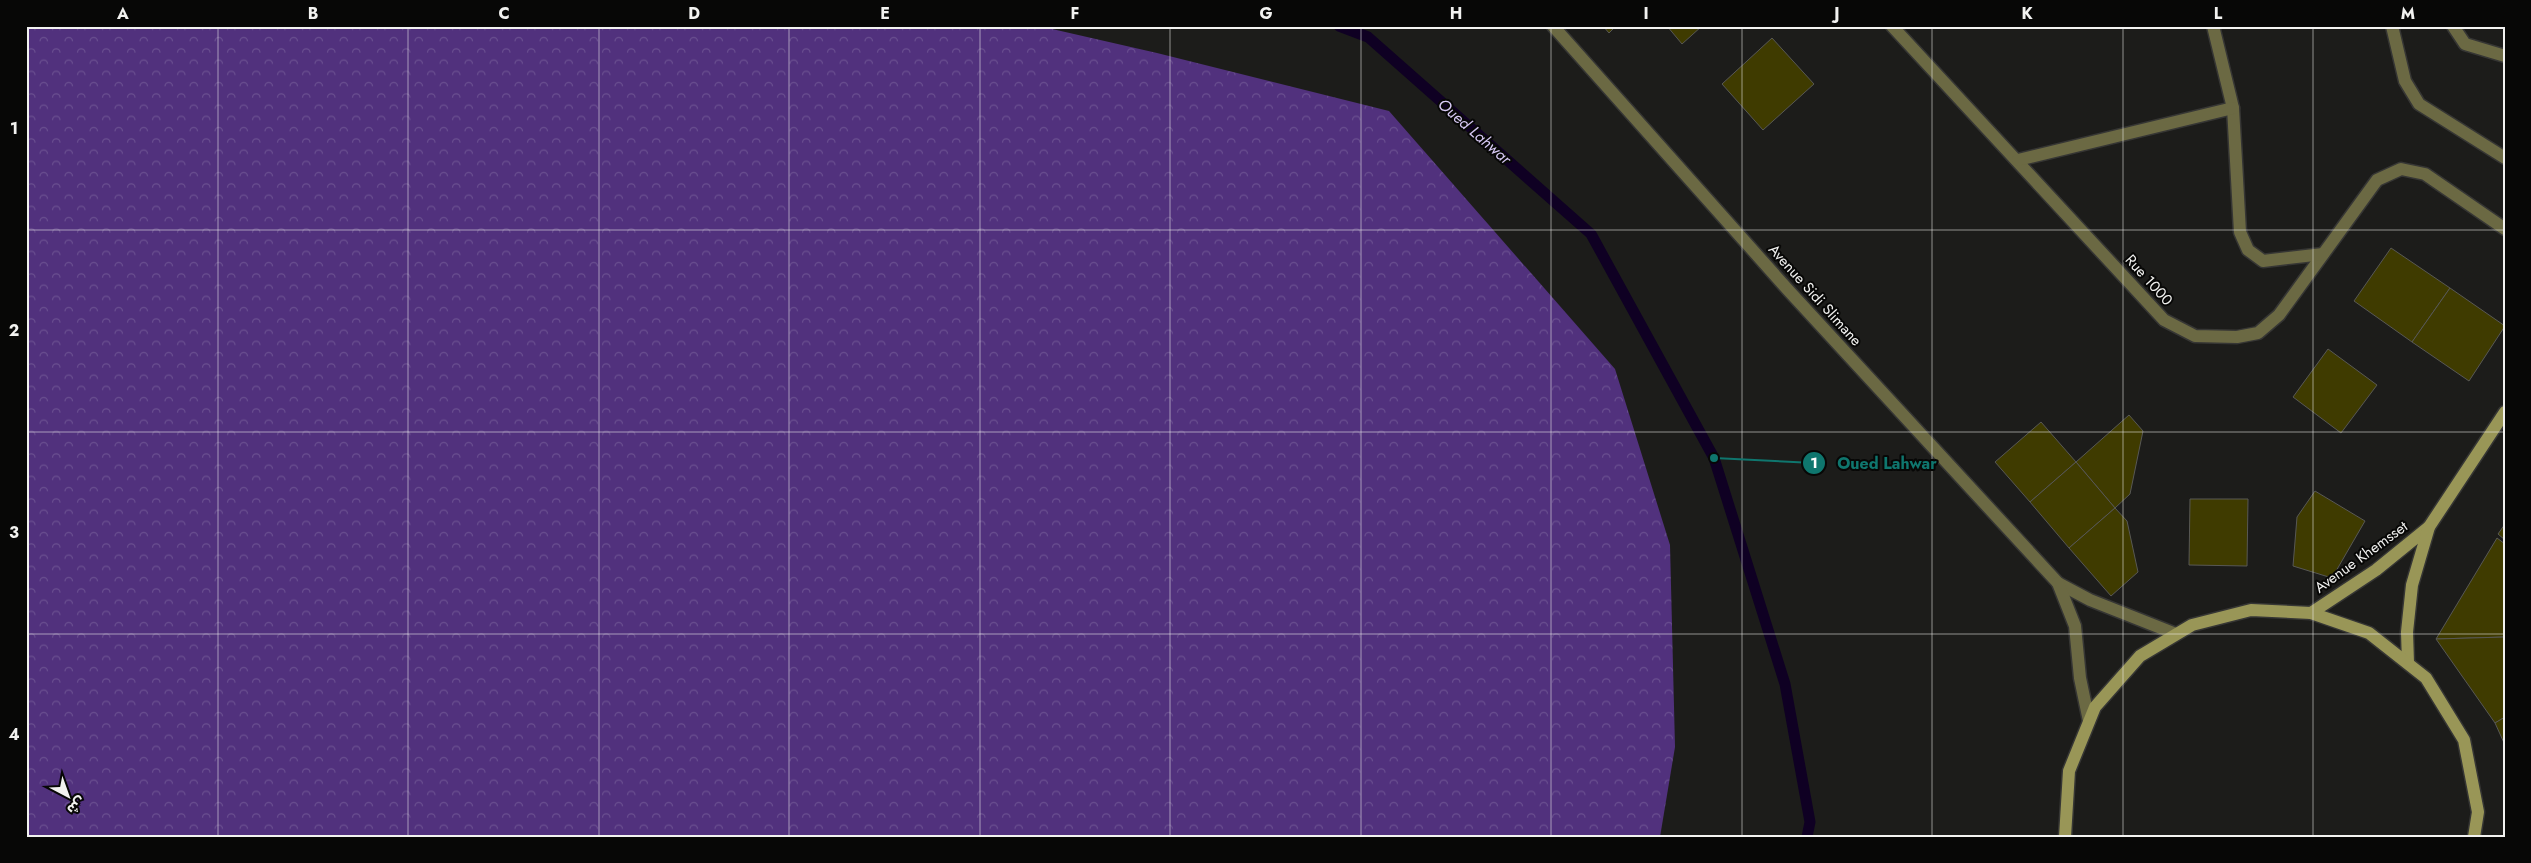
<svg xmlns="http://www.w3.org/2000/svg" width="2531" height="863" viewBox="0 0 2531 863" font-family="Jost,'Noto Sans Arabic',sans-serif">
	<defs>
		<pattern id="forest-crowns" width="20" height="18" patternUnits="userSpaceOnUse" patternTransform="scale(1.25)"><rect width="20" height="18" fill="#51317d"/><path d="M2 6a3 3 0 1 1 6 0M12 15a3 3 0 1 1 6 0" fill="none" stroke="#6a4f90"/></pattern>
	</defs>
	<rect width="100%" height="100%" fill="#1c1c1a"/>
	<polygon fill="url(#forest-crowns)" points="26,26 1039,26 1157,53 1389,111 1615,369 1670,545 1675,747 1660,837 26,837"/>
	<g fill="none" stroke-linecap="round" stroke-linejoin="round">
		<polyline stroke="#0f0023" stroke-width="11" points="1339,26 1368,37 1591,234 1714,458 1785,684 1810,822 1807,837"/>
	</g>
	<g fill="#3f3b00" stroke="#585855">
		<polygon points="1603,26 1616,26 1609,33"/>
		<polygon points="1667,26 1702,26 1682,44"/>
		<polygon points="1772,38 1814,84 1763,130 1722,84"/>
		<polygon points="2391,248 2450,288 2412,342 2354,301"/>
		<polygon points="2450,288 2505,326 2469,381 2412,342"/>
		<polygon points="2328,349 2377,385 2341,433 2293,397"/>
		<polygon points="2129,415 2143,431 2130,494 2115,508 2076,462"/>
		<polygon points="2041,422 2076,462 2030,502 1995,462"/>
		<polygon points="2076,462 2115,508 2069,548 2030,502"/>
		<polygon points="2315,491 2365,521 2332,578 2293,566 2297,517"/>
		<polygon points="2190,499 2248,499 2247,566 2189,565"/>
		<polygon points="2115,508 2127,521 2138,572 2111,596 2069,548"/>
		<polygon points="2505,524 2505,540 2498,534"/>
		<polygon points="2497,538 2505,544 2505,637 2436,639"/>
		<polygon points="2505,637 2505,717 2495,723 2436,639"/>
		<polygon points="2505,717 2505,745 2495,723"/>
	</g>
	<g fill="none" stroke-linecap="round" stroke-linejoin="round">
		<g stroke="#363634" stroke-width="15">
			<g id="street">
				<polyline points="1553,26 1789,291 2058,583 2090,600 2176,634"/>
				<polyline points="1892,26 2164,320 2195,336 2237,337 2258,333 2279,315 2377,180 2401,169 2425,174 2505,229"/>
				<polyline points="2213,26 2233,108 2240,232 2248,250 2263,261 2323,254"/>
				<polyline points="2392,26 2405,81 2419,104 2505,158"/>
				<polyline points="2453,26 2465,44 2505,56"/>
				<polyline points="2018,160 2233,108"/>
				<polyline points="2058,583 2075,626 2080,678 2089,721"/>
			</g>
		</g>
		<g stroke="#363634" stroke-width="15">
			<g id="secondary">
				<polyline points="2311,613 2376,570 2429,527"/>
				<polyline points="2408,663 2407,632 2412,585 2429,527 2505,412"/>
				<polyline points="2065,837 2069,771 2095,707 2140,656 2192,625 2251,610 2311,613 2369,633 2426,678 2464,740 2478,812 2474,837"/>
			</g>
		</g>
		<use href="#street" stroke="#6b6943" stroke-width="12"/>
		<use href="#secondary" stroke="#999657" stroke-width="12"/>
	</g>
	<path fill="none" stroke="#f2f2f0" stroke-width="1" stroke-opacity="0.55" d="M218,26V837M408,26V837M599,26V837M789,26V837M980,26V837M1170,26V837M1361,26V837M1551,26V837M1742,26V837M1932,26V837M2123,26V837M2313,26V837M26,230H2505M26,432H2505M26,634H2505"/>
	<g text-anchor="middle" stroke-width="4" stroke-linejoin="round" paint-order="stroke">
		<g font-size="15" fill="#f2f2f0" stroke="#070706">
			<text transform="translate(2149 280) rotate(48)" y="5">Rue 1000</text>
			<text transform="translate(1815 295) rotate(48)" y="5">Avenue Sidi Slimane</text>
			<text transform="translate(2361 557) rotate(-36)" y="5">Avenue Khemsset</text>
		</g>
		<g font-size="16" font-style="italic" fill="#d7c9f4" stroke="#070706">
			<text transform="translate(1475 131) rotate(41)" y="6">Oued Lahwar</text>
		</g>
	</g>
	<path fill="none" stroke="#0f766e" stroke-width="2" d="M1714 458L1814 463"/>
	<g fill="#0f766e" stroke="#070706" stroke-width="2">
		<circle cx="1714" cy="458" r="5"/>
		<circle cx="1814" cy="463" r="12"/>
	</g>
	<g font-size="15" text-anchor="middle" font-weight="bold" fill="#fff">
		<text x="1814" y="468">1</text>
	</g>
	<g font-size="16" text-anchor="middle" font-weight="bold" fill="#0f766e" stroke="#070706" stroke-width="4" stroke-linejoin="round" paint-order="stroke">
		<text x="1887" y="469">Oued Lahwar</text>
	</g>
	<rect width="2531" height="863" fill="none" stroke="#070706" stroke-width="55"/>
	<g transform="translate(68 796) rotate(139)" stroke="#070706" stroke-width="4" paint-order="stroke">
	<path d="M0-4L9 19L0 12L-9 19Z" fill="#f2f2f0"/>
	<text y="-8" font-size="14" font-weight="bold" text-anchor="middle" fill="#f2f2f0">ش</text>
	</g>
	<rect x="28" y="28" width="2476" height="808" fill="none" stroke="#f2f2f0" stroke-width="2"/>
	<g font-size="16" text-anchor="middle" font-weight="bold" fill="#f2f2f0">
		<text x="123" y="19">A</text>
		<text x="313" y="19">B</text>
		<text x="504" y="19">C</text>
		<text x="694" y="19">D</text>
		<text x="885" y="19">E</text>
		<text x="1075" y="19">F</text>
		<text x="1266" y="19">G</text>
		<text x="1456" y="19">H</text>
		<text x="1646" y="19">I</text>
		<text x="1837" y="19">J</text>
		<text x="2027" y="19">K</text>
		<text x="2218" y="19">L</text>
		<text x="2408" y="19">M</text>
		<text x="14" y="134">1</text>
		<text x="14" y="336">2</text>
		<text x="14" y="538">3</text>
		<text x="14" y="740">4</text>
	</g>
</svg>
